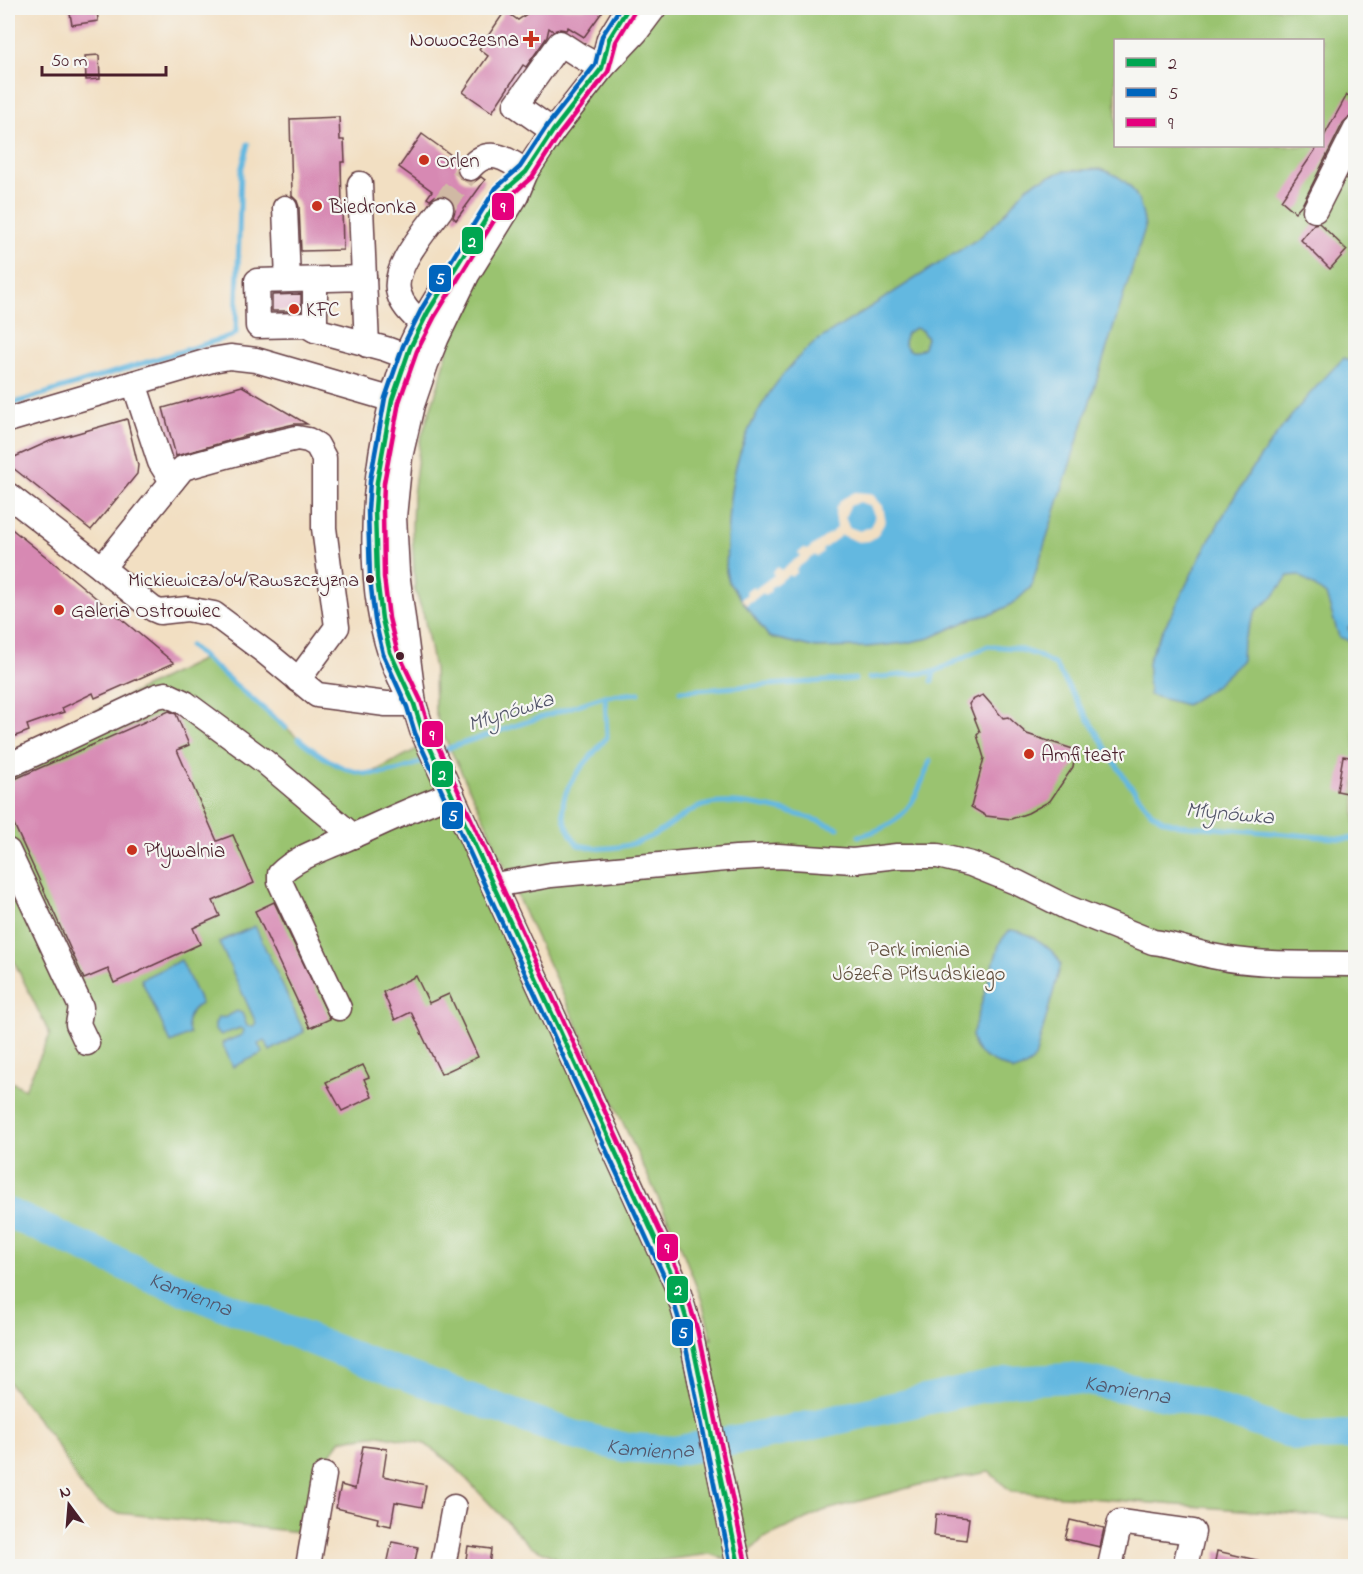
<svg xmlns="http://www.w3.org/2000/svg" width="1363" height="1574" viewBox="0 0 1363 1574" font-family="'Indie Flower',sans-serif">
	<rect width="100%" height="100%" fill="#f6f6f2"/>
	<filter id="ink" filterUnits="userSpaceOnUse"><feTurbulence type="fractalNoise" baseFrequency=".0167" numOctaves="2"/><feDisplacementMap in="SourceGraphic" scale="12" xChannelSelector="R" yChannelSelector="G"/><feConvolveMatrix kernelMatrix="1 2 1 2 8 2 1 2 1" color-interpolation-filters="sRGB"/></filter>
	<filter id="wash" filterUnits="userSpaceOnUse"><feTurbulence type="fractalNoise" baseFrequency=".008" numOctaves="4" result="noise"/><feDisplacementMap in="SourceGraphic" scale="24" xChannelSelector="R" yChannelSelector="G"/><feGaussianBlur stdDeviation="1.35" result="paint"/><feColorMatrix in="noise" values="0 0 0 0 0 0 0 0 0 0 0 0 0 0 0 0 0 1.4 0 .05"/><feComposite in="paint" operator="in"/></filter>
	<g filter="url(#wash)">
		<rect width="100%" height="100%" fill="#f2dfc2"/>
		<path fill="#9ac36f" stroke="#72714d" stroke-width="1.5" fill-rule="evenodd" d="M654,8H1355V1519L1012,1492L989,1472L919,1485L823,1511L762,1539L739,1564L710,1554L619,1566L570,1565L529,1545L451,1463L425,1444L380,1435L341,1440L321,1467L314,1536L299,1532L118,1513C77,1499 76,1471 54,1441C40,1420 22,1402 8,1381V1080L25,1089L50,1035L8,949V754L205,658L317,754L334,765L349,771L368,775L428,743L690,1331L712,1339L702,1301L681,1247L522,907L485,821L440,728L435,711L434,669L424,616L415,590L412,528L413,495L420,441L441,377L456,316L535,158ZM1116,40H1322V146H1116Z"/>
		<g fill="#64b8e0" stroke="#576c86" stroke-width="1.5" fill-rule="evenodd">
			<path d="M1100,169C1132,179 1141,196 1145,228L1031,587L1015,602L995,613L971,619L930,638L906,643L867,647L816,648L769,637L729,583L726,572C727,543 727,513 732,485C741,431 771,381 812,344L979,238L999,220L1026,188L1037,181L1064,171ZM915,328L921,330L927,338L924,347C916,354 908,352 904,343L906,333Z"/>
			<path d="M1344,358L1356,365V624L1348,628L1355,639V643L1339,637L1326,595L1299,575L1288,576L1273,597L1256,611L1243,639L1242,661L1214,687L1186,705L1149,695C1149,685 1147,673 1148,663C1151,649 1167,623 1174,610C1218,516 1270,430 1344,358Z"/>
			<polygon points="255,926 304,1032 270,1051 265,1040 258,1044 263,1053 233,1067 222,1043 242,1035 244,1030 240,1028 221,1035 215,1030 215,1024 218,1018 226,1017 237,1011 242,1013 247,1026 254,1026 256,1023 219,942"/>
			<path d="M1011,930C1029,932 1053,947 1061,964L1035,1058C1031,1066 1022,1068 1014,1071C998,1063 971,1057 972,1035L1000,942L1007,933Z"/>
			<path d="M181,960L201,1004C189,1010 184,1022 190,1034L171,1043L141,979Z"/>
		</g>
		<path fill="#f2dfc2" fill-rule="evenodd" d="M855,492L867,493L873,495L883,506L885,518L884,524L877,536L869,541L858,542L842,535L822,550L823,552L817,557L815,555L796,569L797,572L791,577L789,575L770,588L771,591L765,595L763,593L746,605L741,599L747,594L746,591L753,586L755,589L774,575L772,572L778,567L781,570L800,556L798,553L804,548L807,550L837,528L835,514L836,507L842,499ZM860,502L870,506L875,517L870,527L860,531L849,527L845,517L850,506Z"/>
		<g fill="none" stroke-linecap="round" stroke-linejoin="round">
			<g stroke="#64b8e0" stroke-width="5">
				<polyline points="8,405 231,336 236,333 241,171 248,144"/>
				<polyline points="190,646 286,728"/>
				<polyline points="869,678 934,672 988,646 1015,648 1037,655 1055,665 1124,777 1151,812 1163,820 1179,825 1346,839 1356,838"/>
				<polyline points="932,681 934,672"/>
				<polyline points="680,691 855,679"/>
				<path d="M605,696L607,737C578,774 542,799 578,845C605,852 635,847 659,832C673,824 686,811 702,806C737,795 805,815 838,828"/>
				<path d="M298,738C343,775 372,786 427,759"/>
				<polyline points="438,754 451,747 605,696 639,693"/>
				<path d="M859,836C905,825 915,802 930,761"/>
			</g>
			<path stroke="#64b8e0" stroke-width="30" id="s1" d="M8,1213L153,1278L360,1359L573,1435L623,1447L674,1451L790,1430L1011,1381L1070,1378L1188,1399L1298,1436L1356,1435"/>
		</g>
		<g id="blocks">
			<g fill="#d789b3">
				<polygon points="69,8 97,8 98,21 72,25"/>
				<polygon points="531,8 605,8 584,37 568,27 566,30 560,29 553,31 549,28 547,37 526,67 523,65 492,112 463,92 488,56 479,49 505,11 518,20 528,13"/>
				<polygon points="99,55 100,79 86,80 85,56"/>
				<polygon points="1347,95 1356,100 1356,115 1349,117 1343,123 1303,203 1295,212 1281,200 1318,146 1323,146 1323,138"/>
				<polygon points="339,117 340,140 344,140 345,162 341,162 343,250 301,251 299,207 297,201 292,196 290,119"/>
				<polygon points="422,134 458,160 456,171 460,178 467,182 474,182 481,177 485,180 456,220 453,217 455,211 454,204 450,198 442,195 435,196 430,200 427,198 432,191 399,167"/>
				<polygon points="1319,223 1347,250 1330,269 1301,240 1314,224"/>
				<polygon points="301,294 301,311 272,311 272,295"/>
				<polygon points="242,386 307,424 294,424 259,432 176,456 163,408"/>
				<polygon points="127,419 138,465 137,474 91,530 8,464 8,460 50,441"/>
				<polygon points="8,526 65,572 174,663 95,698 93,693 62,708 64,712 27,725 29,731 8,739"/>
				<polygon points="983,695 1003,718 1008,717 1027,734 1076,750 1073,767 1050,801 1028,813 1011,819 986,816 971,807 984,758 977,735 980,732 969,704 972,700"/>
				<polygon points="169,711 176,714 189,745 177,750 217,841 233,835 254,883 213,901 220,916 193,928 200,944 114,983 108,969 84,979 8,811 8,782"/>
				<polygon points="1343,756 1356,758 1356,772 1352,794 1337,791"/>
				<polygon points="274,902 330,1019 310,1028 255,911"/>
				<polygon points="416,976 429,1003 449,994 478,1057 441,1074 411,1012 395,1020 383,992"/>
				<polygon points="363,1065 369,1077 364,1079 372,1097 342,1111 326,1082"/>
				<polygon points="363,1446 387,1449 383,1476 426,1485 422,1507 395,1502 391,1526 377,1523 378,1518 336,1508 341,1485 355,1489"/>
				<polygon points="936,1514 969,1518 966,1540 934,1536"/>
				<polygon points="1070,1520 1104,1528 1100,1547 1065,1539"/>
				<polygon points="392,1542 418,1547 414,1566 387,1565"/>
				<polygon points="468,1546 491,1549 489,1566 465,1566"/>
				<polygon points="1217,1551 1261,1561 1260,1566 1214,1566"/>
			</g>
		</g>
	</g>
	<g filter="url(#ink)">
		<use href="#blocks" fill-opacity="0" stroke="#633c42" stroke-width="1.5"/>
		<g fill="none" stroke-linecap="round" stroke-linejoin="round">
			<polyline stroke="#d0b9a4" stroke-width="24" stroke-dasharray="24 12" stroke-linecap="butt" points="441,209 470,168"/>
			<g stroke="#633c42" stroke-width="27">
				<g id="minor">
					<polyline points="654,8 636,32 602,68 553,131 526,172 516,196 467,275 437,337 426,364 412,405 400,457 394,517 397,572 414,704 422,730 676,1284 690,1331 739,1566"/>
					<polyline points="603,63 609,39 628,8"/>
					<polyline points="553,131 516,105 560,43 580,56 602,68"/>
					<path d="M470,168C488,146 506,158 526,172"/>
					<polyline points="360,184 364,278"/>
					<polyline points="285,208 288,280"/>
					<polyline points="1315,210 1356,129"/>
					<polyline points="315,280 315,330 386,349 421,362"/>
					<path d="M422,324C413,315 403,307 399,294C390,269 427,229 441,209"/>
					<polyline points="315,330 306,325 258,326 257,281 364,278 367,345"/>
					<polyline points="134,383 160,462 172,481"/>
					<polyline points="8,420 212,360 230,357 256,360 407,404"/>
					<polyline points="8,495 102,568 153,609 160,612 187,609 214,614 265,652 317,695 386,704 414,704"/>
					<polyline points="102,568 183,468 262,446 297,438 308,440 317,445 324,458 324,528 337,627 298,680"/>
					<path d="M404,686C357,598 372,444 407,354C418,327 434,302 449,278"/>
					<polyline points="8,766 157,696 166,694 185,703 265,762 353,836"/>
					<polyline points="8,851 81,1007 78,1024 87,1043"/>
					<path d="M494,887L506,883L551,875L736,858L778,856L853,861L897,856H938L971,864L1018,883L1068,908L1153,942C1173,944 1192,952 1212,956C1258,966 1308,963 1356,964"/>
					<path d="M339,1008L280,882V874C295,858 321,850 341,841C378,825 414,807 452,794"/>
					<polyline points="308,1566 324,1475"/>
					<polyline points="443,1566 454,1507"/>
					<polyline points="1110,1566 1120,1522 1193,1532 1185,1566"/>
				</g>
			</g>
			<use href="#minor" stroke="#fff" stroke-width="24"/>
			<g stroke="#f6f6f2" stroke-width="9">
				<polyline id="bus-1" points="628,8 609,39 602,68 553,131 526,172 502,193 428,312 410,348 392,400 377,482 375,510 377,578 382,619 390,652 414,704 422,730 676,1284 690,1331 739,1566"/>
			</g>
			<g stroke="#f6f6f2" stroke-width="9">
				<polyline id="bus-2" points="620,8 602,36 595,65 547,126 520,167 496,188 422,308 403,346 385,398 370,481 368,510 370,579 375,620 383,654 407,707 415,733 669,1287 683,1333 731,1566"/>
			</g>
			<g stroke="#f6f6f2" stroke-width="9">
				<polyline id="bus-3" points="634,12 616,42 608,72 559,135 532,177 508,198 435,316 417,351 399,402 384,483 383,510 384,577 389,618 397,650 421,701 429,727 683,1282 697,1329 746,1564"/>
			</g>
			<use href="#bus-1" stroke="#00a651" stroke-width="4.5"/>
			<use href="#bus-2" stroke="#0065bd" stroke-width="4.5"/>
			<use href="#bus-3" stroke="#e5007d" stroke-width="4.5"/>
		</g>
	</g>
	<g fill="#c8321e" stroke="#f6f6f2" stroke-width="2">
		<path d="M528 30h6v6h6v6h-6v6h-6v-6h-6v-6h6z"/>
		<circle cx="424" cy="160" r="6"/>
		<circle cx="317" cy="206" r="6"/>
		<circle cx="294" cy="309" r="6"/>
		<circle cx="59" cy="610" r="6"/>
		<circle cx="1029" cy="754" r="6"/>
		<circle cx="132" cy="850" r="6"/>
	</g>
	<g fill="#4a1f2b" stroke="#f6f6f2" stroke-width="2">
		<circle cx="370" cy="579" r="5"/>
		<circle cx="400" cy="656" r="5"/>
	</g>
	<g text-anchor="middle" stroke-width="4.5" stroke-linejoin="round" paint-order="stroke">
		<g font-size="20" fill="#4a1f2b" stroke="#f6f6f2" text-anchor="end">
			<text x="359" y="586">Mickiewicza/04/Rawszczyzna</text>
		</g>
		<g font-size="21" fill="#4a1f2b" stroke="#f6f6f2" text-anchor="start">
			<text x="519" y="46" text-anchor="end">Nowoczesna</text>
			<text x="436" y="167">Orlen</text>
			<text x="329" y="213">Biedronka</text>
			<text x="306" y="316">KFC</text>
			<text x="71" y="617">Galeria Ostrowiec</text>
			<text x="1041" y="761">Amfiteatr</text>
			<text x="144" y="857">Pływalnia</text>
		</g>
		<g font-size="21" fill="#62503f" stroke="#f6f6f2">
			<text x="919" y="956">Park imienia<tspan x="919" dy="24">Józefa Piłsudskiego</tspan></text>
		</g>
		<g font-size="22" font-style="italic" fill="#53556a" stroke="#f6f6f2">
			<text transform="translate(510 710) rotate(-18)" y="8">Młynówka</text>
			<text transform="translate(1230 812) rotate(5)" y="8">Młynówka</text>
			<text dy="8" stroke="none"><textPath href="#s1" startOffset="200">Kamienna</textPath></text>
			<text dy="8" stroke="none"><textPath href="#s1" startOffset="1172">Kamienna</textPath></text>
			<text dy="8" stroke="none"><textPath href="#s1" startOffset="686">Kamienna</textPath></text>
		</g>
	</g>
	<g stroke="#f6f6f2" stroke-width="2">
		<rect x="491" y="192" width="24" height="29" rx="6" fill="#e5007d"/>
		<rect x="461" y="226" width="23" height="29" rx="6" fill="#00a651"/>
		<rect x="428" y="264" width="24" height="29" rx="6" fill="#0065bd"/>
		<rect x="421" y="720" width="23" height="28" rx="6" fill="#e5007d"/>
		<rect x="431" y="760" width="23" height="28" rx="6" fill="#00a651"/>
		<rect x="441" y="801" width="23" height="29" rx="6" fill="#0065bd"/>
		<rect x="656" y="1233" width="23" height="29" rx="6" fill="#e5007d"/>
		<rect x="666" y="1275" width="23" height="29" rx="6" fill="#00a651"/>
		<rect x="671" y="1318" width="23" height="29" rx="6" fill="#0065bd"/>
	</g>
	<g font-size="16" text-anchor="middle" font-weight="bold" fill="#fff">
		<text x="503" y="212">9</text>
		<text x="472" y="247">2</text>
		<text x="440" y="284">5</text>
		<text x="432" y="740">9</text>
		<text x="442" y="780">2</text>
		<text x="453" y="821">5</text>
		<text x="667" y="1253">9</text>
		<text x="678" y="1295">2</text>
		<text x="683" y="1338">5</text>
	</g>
	<rect width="1363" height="1574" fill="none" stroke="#f6f6f2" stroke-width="30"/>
	<rect x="1114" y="39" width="210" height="108" fill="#f6f6f2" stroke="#b1a0a2" stroke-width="1.5"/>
	<rect x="1126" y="58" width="30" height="9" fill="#00a651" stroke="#b1a0a2" stroke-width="1.5"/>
	<text x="1168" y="69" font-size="18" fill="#4a1f2b">2</text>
	<rect x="1126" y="88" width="30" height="9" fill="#0065bd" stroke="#b1a0a2" stroke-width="1.5"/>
	<text x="1168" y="99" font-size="18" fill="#4a1f2b">5</text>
	<rect x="1126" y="118" width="30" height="9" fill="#e5007d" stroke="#b1a0a2" stroke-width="1.5"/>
	<text x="1168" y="129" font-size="18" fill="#4a1f2b">9</text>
	<g transform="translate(69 1505) rotate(344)" stroke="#f6f6f2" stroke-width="4.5" paint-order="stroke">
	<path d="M0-4.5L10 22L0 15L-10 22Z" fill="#4a1f2b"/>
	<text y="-9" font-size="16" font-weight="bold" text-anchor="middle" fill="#4a1f2b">N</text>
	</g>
	<path d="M42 66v9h124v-9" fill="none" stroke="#4a1f2b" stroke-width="3"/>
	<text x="51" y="66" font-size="18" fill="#4a1f2b" stroke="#f6f6f2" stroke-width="4.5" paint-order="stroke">50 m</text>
</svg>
